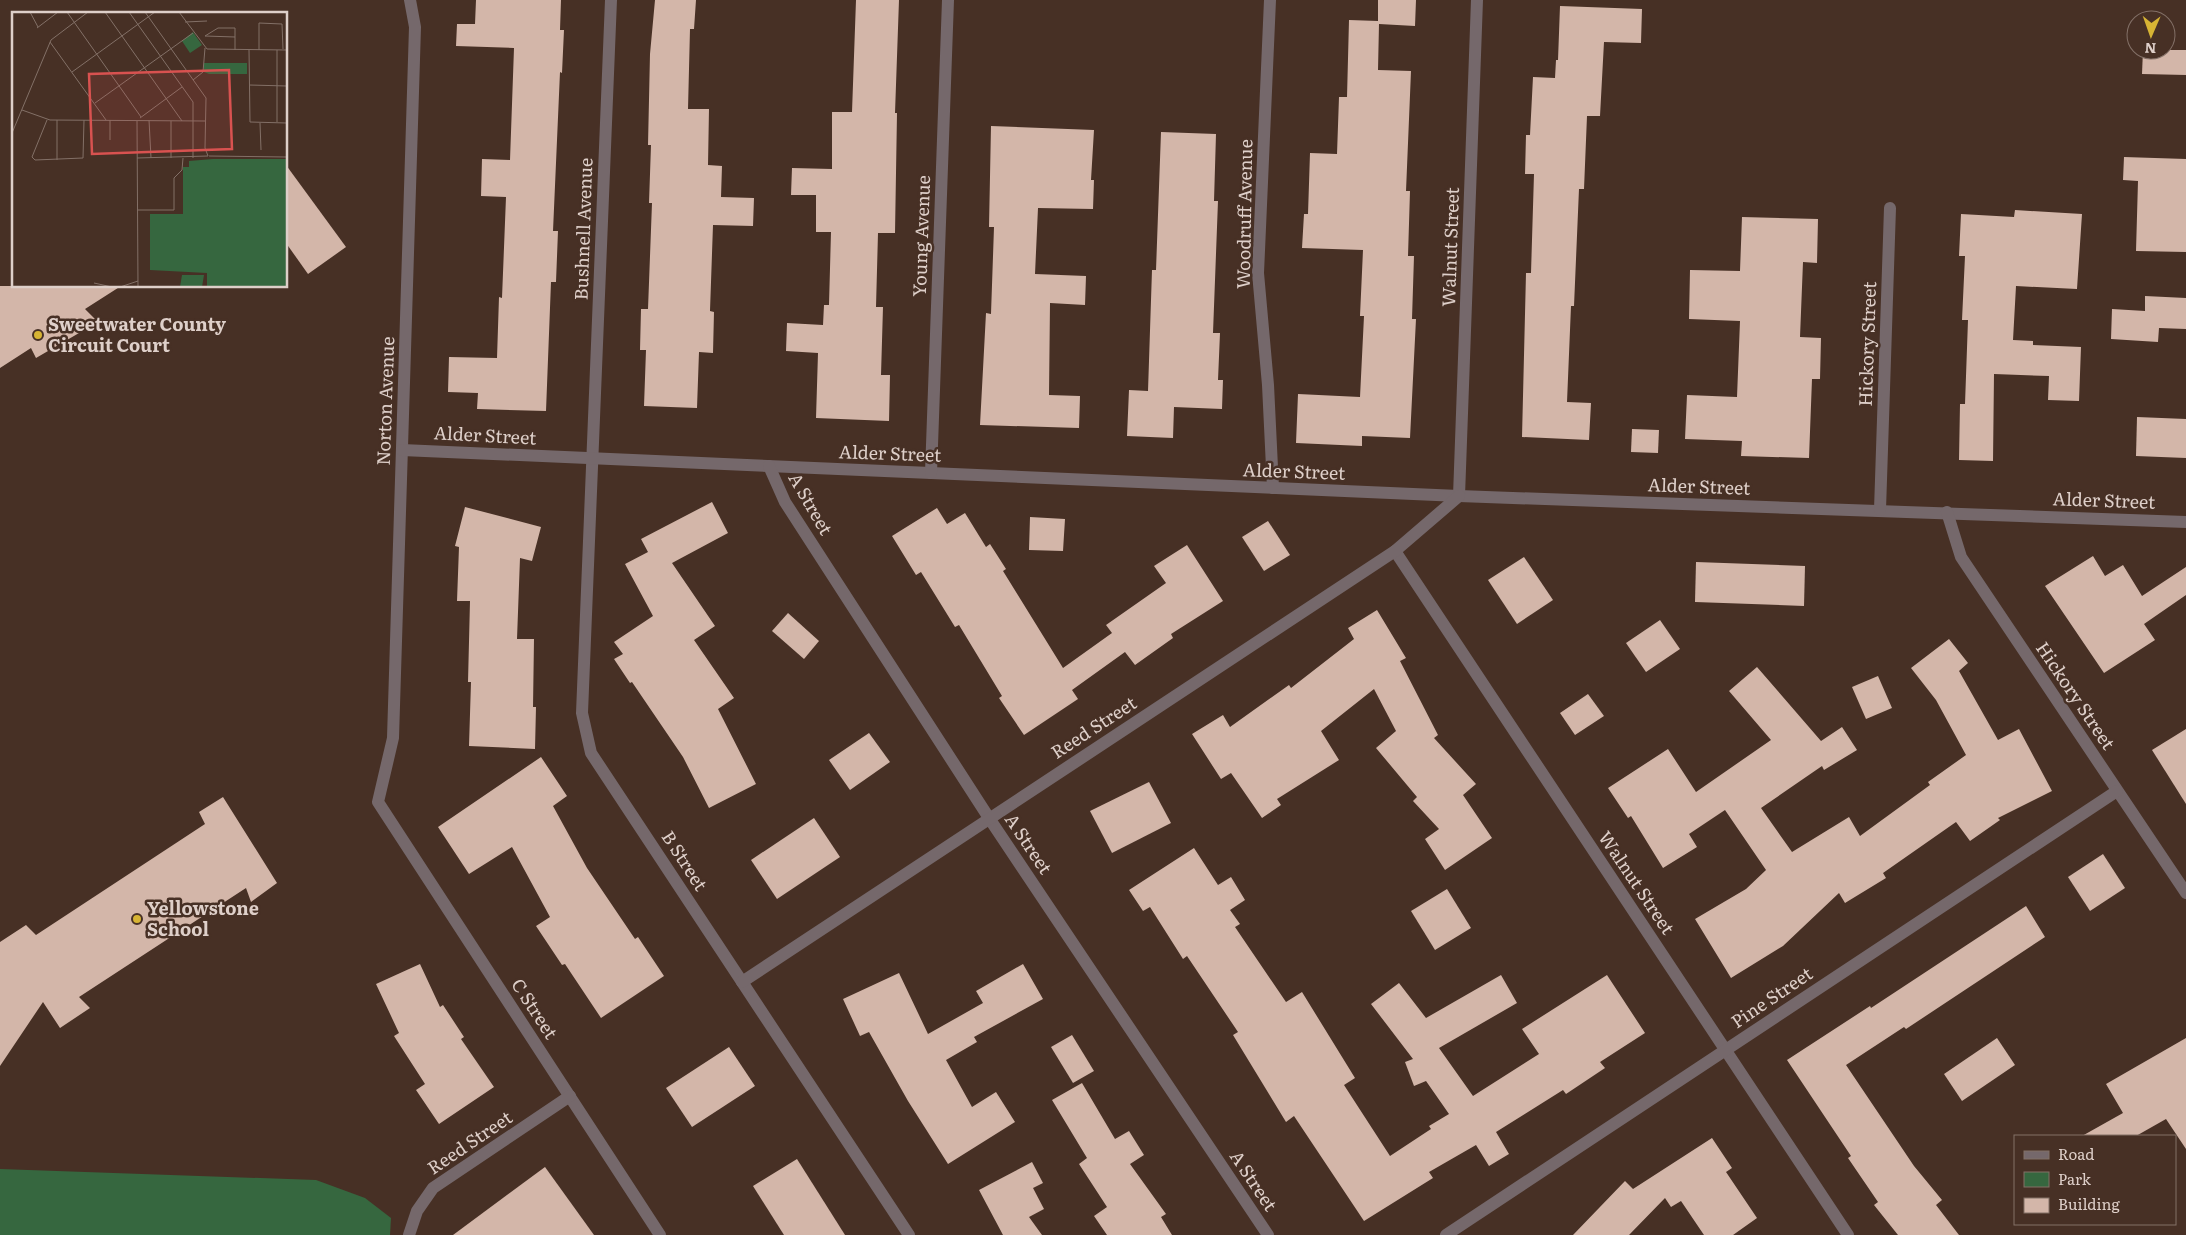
<svg xmlns="http://www.w3.org/2000/svg" width="2186" height="1235" viewBox="0 0 2186 1235" font-family="Literata,serif">
	<rect width="100%" height="100%" fill="#473025"/>
	<polygon fill="#36673f" points="0,1169 316,1180 365,1198 391,1218 390,1235 0,1235"/>
	<g fill="#d3b6a9">
		<polygon points="476,0 561,0 560,30 564,30 562,73 560,72 553,231 558,231 556,282 551,282 546,411 477,409 478,393 448,392 449,357 497,358 499,297 502,298 506,197 481,196 482,159 510,160 514,48 456,46 457,24 475,24"/>
		<polygon points="655,0 696,0 694,29 690,29 688,109 709,109 708,165 722,166 721,197 754,198 753,226 713,225 710,311 714,312 713,353 699,352 697,408 644,406 646,350 640,350 641,309 648,309 652,203 649,203 651,145 648,145 650,54"/>
		<polygon points="856,0 899,0 895,113 897,113 895,233 878,233 876,307 883,307 881,375 890,375 889,421 816,418 818,353 786,351 787,323 823,325 824,305 829,305 831,232 816,232 816,195 791,195 792,168 832,169 832,112 852,112"/>
		<polygon points="1378,0 1416,0 1415,26 1379,24 1378,70 1411,71 1406,191 1410,191 1408,256 1414,256 1412,319 1416,319 1410,438 1362,436 1362,446 1296,443 1298,394 1360,397 1364,316 1360,316 1363,250 1302,248 1304,214 1308,214 1310,153 1337,154 1339,97 1347,97 1349,20 1378,21"/>
		<polygon points="1560,6 1642,9 1641,43 1604,42 1600,116 1587,116 1584,189 1579,189 1574,306 1571,306 1567,402 1591,403 1589,440 1522,437 1526,273 1531,273 1534,174 1525,174 1526,135 1530,135 1533,77 1555,78 1556,60 1558,60"/>
		<polygon points="2143,50 2186,50 2186,75 2142,74"/>
		<polygon points="991,126 1094,130 1091,180 1094,180 1093,209 1038,208 1035,274 1086,276 1085,305 1050,303 1049,395 1080,396 1079,428 980,425 986,313 991,314 994,227 989,227"/>
		<polygon points="1161,132 1216,134 1214,201 1218,201 1213,333 1220,333 1218,380 1223,380 1222,409 1174,407 1173,438 1127,436 1129,390 1148,391 1152,270 1156,270"/>
		<polygon points="2124,157 2186,159 2186,252 2136,251 2138,181 2123,180"/>
		<polygon points="286,165 346,247 308,274 286,243"/>
		<polygon points="2015,210 2082,214 2077,289 2016,286 2013,340 2033,341 2033,345 2081,347 2079,401 2048,400 2049,376 1994,374 1993,461 1959,460 1960,404 1965,404 1968,320 1962,320 1965,256 1959,256 1961,214 2014,217"/>
		<polygon points="1742,217 1818,219 1817,263 1803,262 1800,337 1821,338 1820,379 1812,379 1809,458 1741,456 1742,441 1685,439 1687,395 1737,397 1740,321 1689,319 1690,270 1740,271"/>
		<polygon points="0,286 121,286 85,309 98,322 36,358 31,348 0,368"/>
		<polygon points="2145,296 2186,298 2186,329 2159,328 2158,342 2111,339 2112,309 2145,311"/>
		<polygon points="2137,417 2186,419 2186,458 2136,456"/>
		<polygon points="1632,429 1659,430 1658,453 1631,452"/>
		<polygon points="712,502 728,533 672,563 715,626 694,640 734,698 718,709 756,784 709,808 683,757 632,682 630,683 614,659 623,654 614,642 653,616 625,564 648,552 641,539"/>
		<polygon points="465,507 541,527 532,561 520,558 517,639 534,639 533,707 536,707 535,749 469,746 471,682 468,682 470,601 457,601 459,547 455,546"/>
		<polygon points="937,508 947,524 965,513 986,547 990,544 1006,569 1003,571 1063,668 1112,633 1106,625 1166,583 1154,566 1187,545 1223,601 1171,634 1173,638 1135,665 1125,652 1072,690 1078,699 1024,735 999,698 1002,696 959,625 955,627 921,572 916,575 892,536"/>
		<polygon points="1030,517 1065,519 1063,551 1029,550"/>
		<polygon points="1268,521 1290,555 1264,571 1242,537"/>
		<polygon points="2093,556 2105,576 2123,565 2142,596 2186,567 2186,595 2144,624 2155,640 2104,673 2045,586"/>
		<polygon points="1524,557 1553,600 1517,624 1488,580"/>
		<polygon points="1696,562 1805,566 1804,606 1695,602"/>
		<polygon points="1377,610 1406,658 1400,661 1438,735 1434,738 1476,784 1463,795 1492,838 1445,870 1425,839 1439,829 1413,801 1417,797 1376,748 1396,731 1374,689 1321,731 1339,760 1277,799 1281,805 1262,818 1231,773 1221,779 1192,734 1223,715 1230,727 1289,685 1291,688 1354,639 1348,628"/>
		<polygon points="788,613 819,641 804,659 772,631"/>
		<polygon points="1660,620 1680,649 1646,672 1626,643"/>
		<polygon points="1949,639 1968,663 1959,671 1998,740 2019,729 2052,791 1998,818 2000,820 1970,841 1956,822 1883,873 1886,878 1845,903 1839,893 1783,946 1731,978 1695,919 1746,889 1766,870 1725,810 1689,834 1697,847 1663,868 1631,816 1628,818 1608,788 1668,749 1696,792 1771,740 1729,691 1757,667 1821,741 1842,727 1857,750 1824,770 1822,766 1761,808 1792,852 1849,817 1860,836 1930,785 1928,782 1966,755 1936,700 1911,668"/>
		<polygon points="1878,676 1892,708 1866,719 1852,687"/>
		<polygon points="1588,694 1604,716 1575,735 1560,713"/>
		<polygon points="2186,729 2186,804 2152,750"/>
		<polygon points="869,733 890,762 850,790 829,760"/>
		<polygon points="541,757 567,796 553,806 587,868 635,939 638,937 664,976 601,1018 565,964 562,965 536,926 550,917 512,847 469,874 438,827"/>
		<polygon points="1149,782 1171,823 1112,853 1090,811"/>
		<polygon points="223,797 277,883 251,902 246,888 79,997 90,1008 60,1028 43,1002 0,1066 0,942 26,925 36,935 205,824 199,812"/>
		<polygon points="814,818 840,857 777,899 751,860"/>
		<polygon points="1194,848 1218,885 1231,877 1245,900 1230,910 1240,924 1235,927 1286,1002 1302,992 1355,1078 1344,1085 1390,1156 1431,1129 1429,1126 1449,1114 1426,1081 1414,1086 1405,1062 1413,1059 1371,1004 1399,983 1426,1018 1501,975 1517,1003 1439,1048 1473,1096 1539,1054 1522,1029 1607,975 1645,1033 1600,1062 1605,1068 1566,1094 1563,1090 1496,1132 1509,1154 1489,1166 1476,1145 1429,1172 1433,1178 1364,1221 1294,1116 1286,1122 1233,1035 1238,1032 1187,956 1183,959 1150,907 1143,911 1129,890"/>
		<polygon points="2103,854 2125,888 2090,911 2068,877"/>
		<polygon points="1447,889 1471,928 1435,950 1411,911"/>
		<polygon points="2026,906 2045,937 1906,1029 1904,1027 1846,1065 1914,1166 1942,1200 1936,1205 1959,1235 1898,1235 1874,1205 1878,1202 1848,1158 1851,1156 1787,1060 1870,1006 1871,1008"/>
		<polygon points="420,964 440,1007 443,1005 464,1037 461,1039 494,1087 439,1124 416,1090 425,1084 394,1036 399,1033 376,984"/>
		<polygon points="1023,964 1043,999 974,1037 977,1042 946,1060 972,1107 996,1092 1015,1122 948,1164 908,1101 869,1032 860,1036 843,999 899,973 928,1034 983,1003 976,991"/>
		<polygon points="1072,1035 1094,1071 1073,1083 1051,1047"/>
		<polygon points="1997,1038 2015,1065 1962,1101 1944,1074"/>
		<polygon points="2186,1038 2186,1149 2166,1119 2136,1136 2082,1136 2123,1113 2106,1084"/>
		<polygon points="729,1047 755,1086 692,1127 666,1088"/>
		<polygon points="1082,1083 1115,1139 1129,1131 1144,1155 1130,1164 1166,1214 1161,1217 1172,1235 1107,1235 1094,1216 1107,1207 1079,1164 1087,1158 1052,1100"/>
		<polygon points="1712,1138 1732,1168 1726,1172 1757,1218 1733,1235 1704,1235 1681,1201 1671,1207 1665,1198 1629,1235 1573,1235 1625,1181 1633,1189"/>
		<polygon points="797,1159 845,1235 784,1235 753,1186"/>
		<polygon points="1032,1162 1043,1183 1033,1188 1044,1209 1029,1217 1042,1235 1003,1235 979,1190"/>
		<polygon points="545,1167 594,1235 453,1235"/>
	</g>
	<g fill="none" stroke-linecap="round" stroke-linejoin="round">
		<g stroke="#75686b" stroke-width="12">
			<polyline points="410,0 415,27 393,738 378,802 660,1235"/>
			<polyline points="611,0 582,713 591,753 909,1235"/>
			<polyline points="1270,0 1258,273 1268,385 1273,488"/>
			<polyline points="402,450 1459,496 2186,522"/>
			<polyline points="769,466 785,502 989,818 1268,1235"/>
			<polyline points="931,473 948,0"/>
			<polyline points="1459,496 1477,0"/>
			<polyline points="1880,510 1890,208"/>
			<polyline points="1947,512 1961,557 2186,893"/>
			<polyline points="1395,551 1848,1235"/>
			<polyline points="742,982 1395,551 1459,496"/>
			<polyline points="409,1235 417,1211 433,1188 570,1096"/>
			<polyline points="1446,1235 2117,791"/>
		</g>
	</g>
	<g fill="#d7b434" stroke="#473025" stroke-width="2">
		<circle cx="38" cy="335" r="5"/>
		<circle cx="137" cy="919" r="5"/>
	</g>
	<g text-anchor="middle" stroke-width="5" stroke-linejoin="round" paint-order="stroke">
		<g font-size="18" fill="#decfc9" stroke="#473025">
			<text transform="translate(1245 214) rotate(-89)" y="6">Woodruff Avenue</text>
			<text transform="translate(584 229) rotate(-88)" y="6">Bushnell Avenue</text>
			<text transform="translate(922 236) rotate(-88)" y="6">Young Avenue</text>
			<text transform="translate(1451 247) rotate(-88)" y="6">Walnut Street</text>
			<text transform="translate(1868 344) rotate(-88)" y="6">Hickory Street</text>
			<text transform="translate(386 401) rotate(-88)" y="6">Norton Avenue</text>
			<text transform="translate(485 436) rotate(3)" y="6">Alder Street</text>
			<text transform="translate(890 454) rotate(2)" y="6">Alder Street</text>
			<text transform="translate(1294 472) rotate(2)" y="6">Alder Street</text>
			<text transform="translate(1699 487) rotate(2)" y="6">Alder Street</text>
			<text transform="translate(2104 501) rotate(2)" y="6">Alder Street</text>
			<text transform="translate(810 504) rotate(60)" y="6">A Street</text>
			<text transform="translate(2075 696) rotate(56)" y="6">Hickory Street</text>
			<text transform="translate(1094 728) rotate(-33)" y="6">Reed Street</text>
			<text transform="translate(1028 844) rotate(56)" y="6">A Street</text>
			<text transform="translate(684 861) rotate(57)" y="6">B Street</text>
			<text transform="translate(1636 883) rotate(56)" y="6">Walnut Street</text>
			<text transform="translate(1772 998) rotate(-34)" y="6">Pine Street</text>
			<text transform="translate(534 1009) rotate(57)" y="6">C Street</text>
			<text transform="translate(470 1143) rotate(-34)" y="6">Reed Street</text>
			<text transform="translate(1253 1181) rotate(56)" y="6">A Street</text>
		</g>
		<g font-size="18" font-weight="bold" fill="#decfc9" stroke="#473025" text-anchor="start">
			<text x="48" y="331">Sweetwater County<tspan x="48" dy="21">Circuit Court</tspan></text>
			<text x="147" y="915">Yellowstone<tspan x="147" dy="21">School</tspan></text>
		</g>
	</g>
	<g transform="translate(12 12)">
		<rect width="275" height="275" fill="#473025"/>
		<path d="M181,20L190,33L178,41L170,29ZM192,51H235V62H197L192,60ZM201,147H275V275H195V261L138,258V202H171V155H177V149ZM170,263H192L190,275H168Z" fill="#36673f"/>
		<path fill="none" stroke="#837067" stroke-width="1" d="M18,0L26,15M55,0L129,105M93,0L170,109M117,0L181,90V146M133,0L194,86L193,136L196,144M167,0L195,37L275,38M173,10L195,9M25,16L46,0M223,25V16H206L193,24L223,25V38M38,30L94,108M237,38L238,110L275,111M247,38V11L270,12L271,37M60,60L143,0M181,68L191,60L193,36M237,73L275,74M83,91L181,21M10,98L38,108L193,109M128,106L170,75M35,108L20,145L23,148L71,146L72,108M45,108V148M98,108V128M137,108L139,146M125,109L126,275M159,109V146M265,110V38M248,111L249,138M0,121L39,28L76,0M197,144L275,145M125,146L196,144M125,198H162V166L170,158L171,146M82,271L100,275M108,275L126,269"/>
		<path fill="#d85250" fill-opacity="0.15" stroke="#d85250" stroke-width="2.5" d="M217,58L220,137L80,142L77,62Z"/>
		<rect width="275" height="275" fill="none" stroke="#decfc9" stroke-width="2.5"/>
	</g>
	<rect x="2014" y="1135" width="162" height="90" fill="#473025" stroke="#837067"/>
	<rect x="2024" y="1151" width="25" height="8" fill="#75686b" stroke="#837067"/>
	<text x="2058" y="1160" font-size="15" fill="#decfc9">Road</text>
	<rect x="2024" y="1172" width="25" height="15" fill="#36673f" stroke="#837067"/>
	<text x="2058" y="1185" font-size="15" fill="#decfc9">Park</text>
	<rect x="2024" y="1198" width="25" height="15" fill="#d3b6a9" stroke="#837067"/>
	<text x="2058" y="1210" font-size="15" fill="#decfc9">Building</text>
	<g transform="translate(2151 35) rotate(182)"><circle r="24" fill="#473025" stroke="#837067"/>
	<path d="M0-4L9 19L0 12L-9 19Z" fill="#d7b434"/>
	<text y="-8" font-size="14" font-weight="bold" text-anchor="middle" fill="#decfc9">N</text>
	</g>
</svg>
